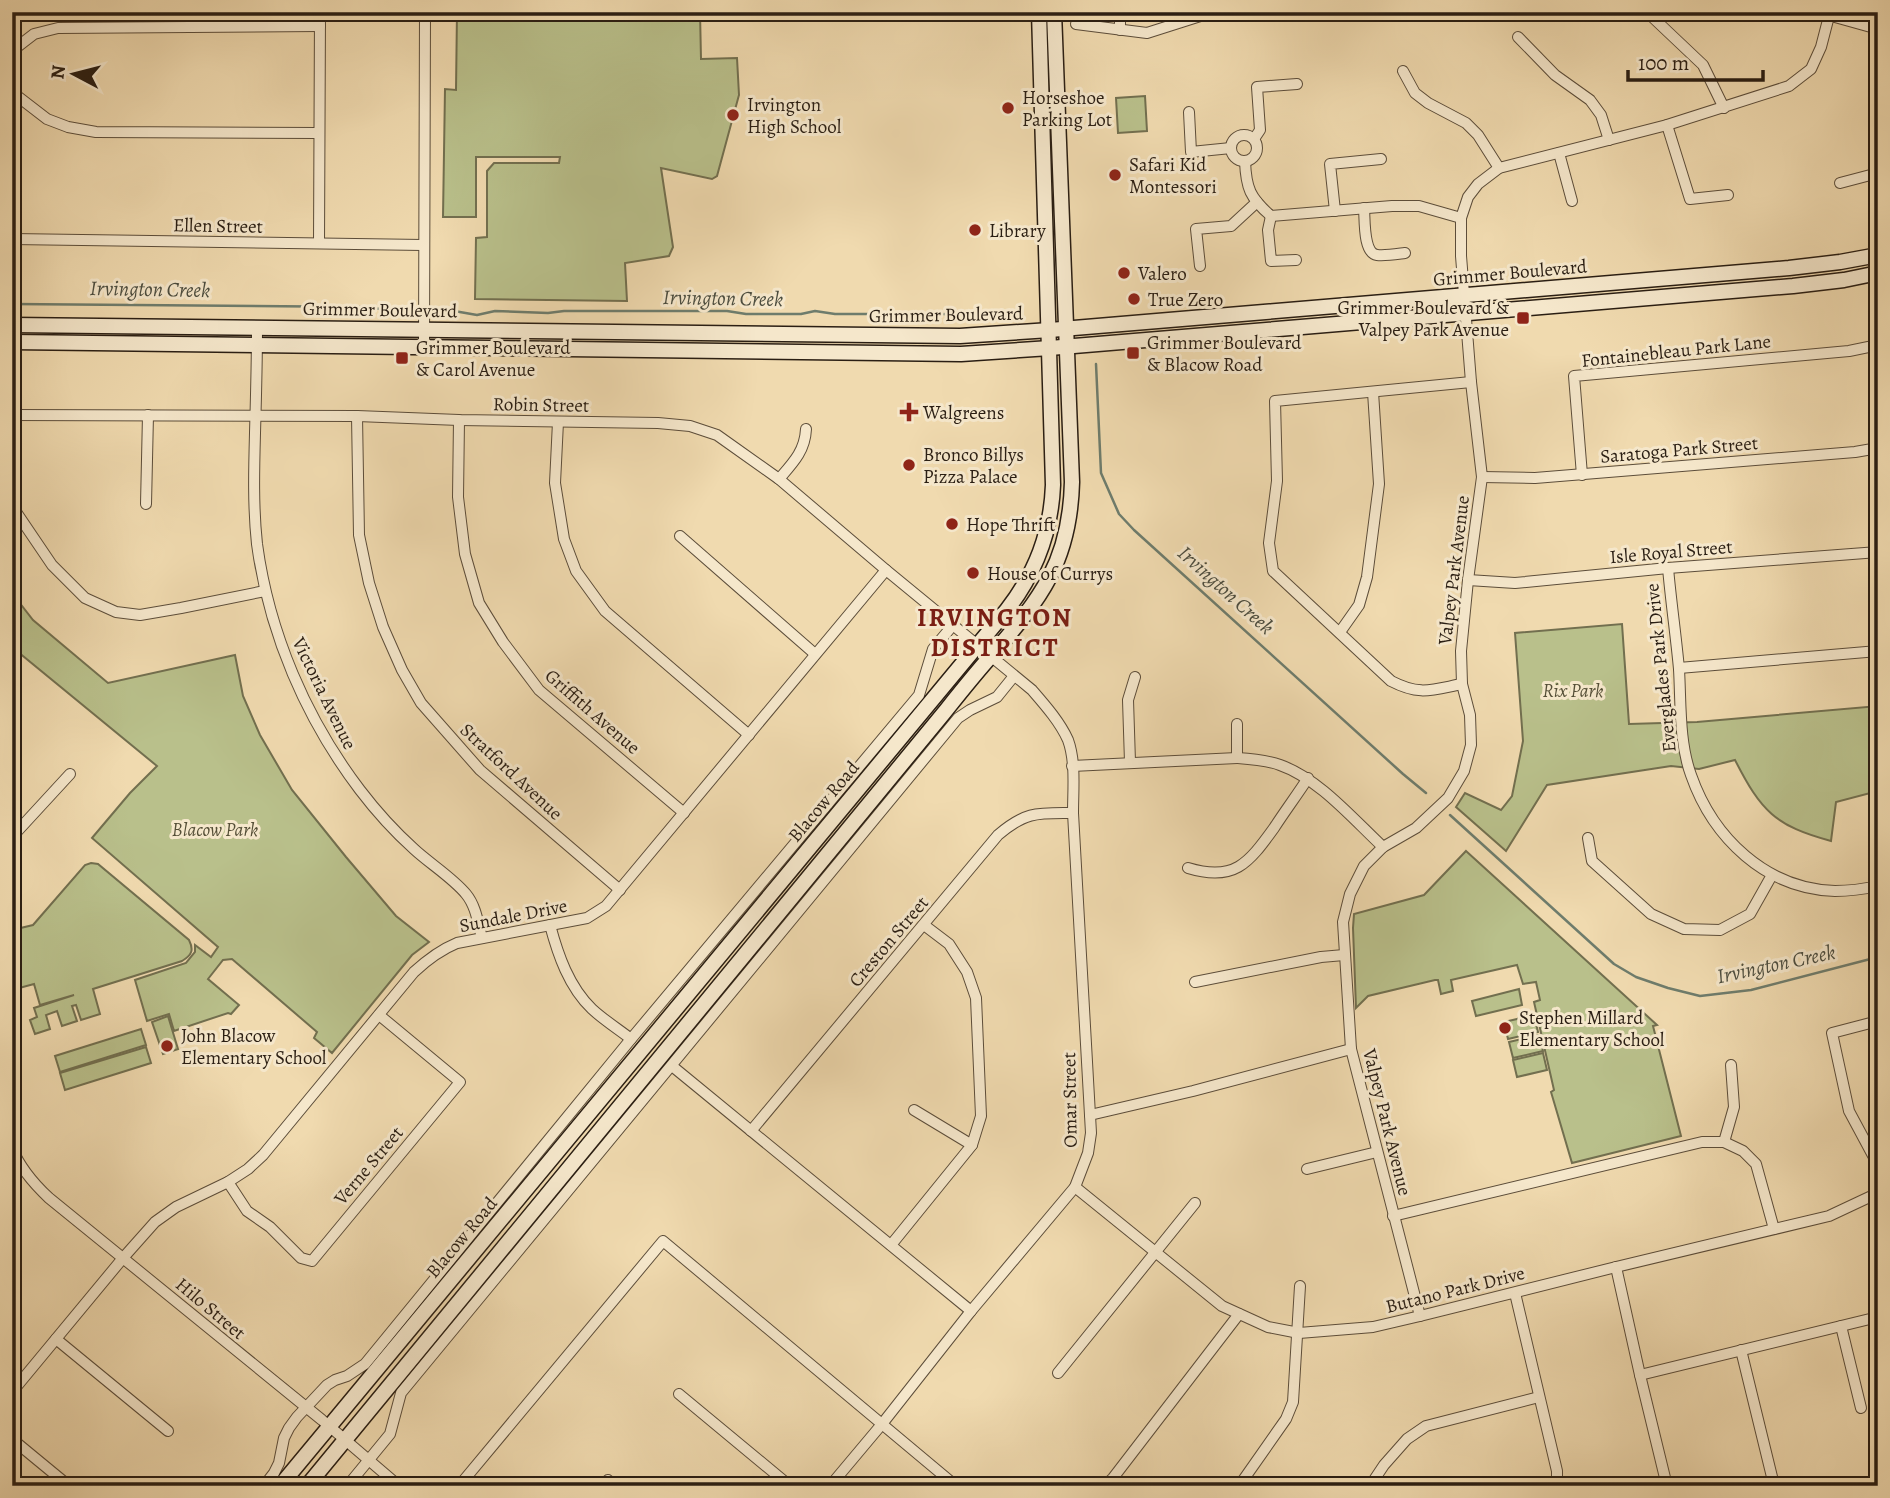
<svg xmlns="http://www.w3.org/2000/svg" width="1890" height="1498" viewBox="0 0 1890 1498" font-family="Alegreya,serif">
	<rect width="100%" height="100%" fill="#f0daaf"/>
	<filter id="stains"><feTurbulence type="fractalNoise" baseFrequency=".00286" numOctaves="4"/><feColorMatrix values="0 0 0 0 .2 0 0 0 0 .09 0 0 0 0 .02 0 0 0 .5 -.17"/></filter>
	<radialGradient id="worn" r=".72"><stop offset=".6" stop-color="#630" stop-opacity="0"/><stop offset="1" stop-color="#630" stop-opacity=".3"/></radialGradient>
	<g fill="#b9c08b" stroke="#726f4f" stroke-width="2">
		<polygon points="457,12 700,12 701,59 737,58 739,95 717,176 712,179 661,168 673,247 669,256 625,263 627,301 475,299 476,238 487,237 487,171 494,163 559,163 560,157 476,157 476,217 443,217 445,89 456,90"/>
		<polygon points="1145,96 1147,131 1118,133 1116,98"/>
		<polygon points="12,593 33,620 108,683 235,655 243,696 260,735 292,790 346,857 396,916 429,942 412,955 332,1053 314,1038 317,1032 232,959 223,960 208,979 239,1005 231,1014 228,1013 174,1031 169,1014 147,1021 135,980 186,963 195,952 195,945 211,957 218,947 92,838 130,793 157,766 12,647"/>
		<path d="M1622,624L1629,724L1697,722L1878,706V791L1836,802L1831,841C1775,826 1761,811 1735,760L1699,769L1671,766L1547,785L1506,851L1456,807L1465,793L1501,810L1512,796L1523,741L1515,633Z"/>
		<polygon points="1466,851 1657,1025 1653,1026 1681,1136 1572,1163 1551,1092 1554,1090 1534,1002 1540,1000 1536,982 1523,984 1517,965 1451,980 1453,991 1441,994 1438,980 1435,980 1368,996 1356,1008 1353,928 1354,914 1424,895"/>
		<path d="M91,863L98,864L189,940C194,950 192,955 182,961L93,989L100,1014L81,1020L76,1005L72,1006L77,1021L62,1026L57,1011L46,1015L50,1029L35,1034L30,1020L37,1017L34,1008L74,995L40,1005L34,984L12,990V930L33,925L85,865Z"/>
		<polygon points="1519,989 1522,1005 1476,1016 1472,1001"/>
		<polygon points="1534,1015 1538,1032 1508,1039 1504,1022"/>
		<polygon points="168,1016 178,1049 163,1054 152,1022"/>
		<polygon points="141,1029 146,1045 60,1072 55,1056"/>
		<polygon points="1539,1035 1543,1051 1513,1058 1509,1042"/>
		<polygon points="146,1047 151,1063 65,1090 60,1073"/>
		<polygon points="1543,1053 1547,1070 1517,1077 1513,1060"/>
	</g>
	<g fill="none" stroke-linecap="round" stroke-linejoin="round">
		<g stroke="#6e7c6c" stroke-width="2.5">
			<polyline points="12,304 368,307 399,312 412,308"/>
			<polyline points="437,308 477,315 495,311 548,313 564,311 727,311 746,314 801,314 815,311 835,314 943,314 1009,319"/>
			<polyline points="1096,364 1101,473 1119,514 1134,530 1403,774 1426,793"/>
			<polyline points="1450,815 1614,964 1636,977 1668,988 1700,996 1751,990 1878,957"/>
		</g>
		<g stroke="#5c4d3a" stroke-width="12">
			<g id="street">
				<polyline points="1120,12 1120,30"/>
				<polyline points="1647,12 1703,65 1724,108"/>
				<polyline points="1817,12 1878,29"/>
				<polyline points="1076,24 1147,33 1213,12"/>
				<polyline points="1518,37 1555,75 1590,100 1601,115 1609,140"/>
				<polyline points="12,51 34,34 58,28 320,26"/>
				<polyline points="1403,71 1415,93 1428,103 1466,123 1478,135 1499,168"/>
				<polyline points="12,92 47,119 68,127 96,132 319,133"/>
				<polyline points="1189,112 1191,152 1231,148"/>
				<polyline points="1667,125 1690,199 1728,195"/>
				<circle cx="1244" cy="148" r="13"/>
				<polyline points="1254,139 1260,130 1257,87 1297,84"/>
				<polyline points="1559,153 1572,201"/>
				<path d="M1245,161C1246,188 1250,198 1271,216L1392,206H1419L1461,218"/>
				<polyline points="1840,183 1878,173"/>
				<path d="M1364,208C1365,220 1363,253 1377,255C1385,256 1397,254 1405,253"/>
				<polyline points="1335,211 1330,164 1381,159"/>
				<polyline points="1271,216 1268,230 1271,261 1296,260"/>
				<polyline points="12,239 423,245"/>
				<polyline points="319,243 320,12"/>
				<polyline points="1200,266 1196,229 1231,226 1257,202"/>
				<path d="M257,327C257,362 256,398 255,433C254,470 253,507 257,544C269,633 306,719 360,790C376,811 394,831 414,849C429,863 453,878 466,894C476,906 478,923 482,938"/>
				<polyline points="424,347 425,12"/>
				<path d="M12,415L357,416L459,420L658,423L690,426L717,435L779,479L886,570L1032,690C1045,705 1060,722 1068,740C1076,762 1073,790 1073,813L1091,1133L1088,1153L1075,1187L971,1311L882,1424L830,1486"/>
				<polyline points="357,416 359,535 369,583 383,627 402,670 421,703 480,770 620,890"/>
				<polyline points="459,420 458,497 465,554 479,603 503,642 539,690 684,813"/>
				<polyline points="558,422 555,483 564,539 576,571 605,611 749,735"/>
				<polyline points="1582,475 1574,376 1849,351 1878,345"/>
				<polyline points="1482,477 1535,478 1855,452 1878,448"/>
				<path d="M779,479C793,463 805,451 806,429"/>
				<polyline points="146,504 148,415"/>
				<polyline points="12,506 52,565 85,598 116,612 140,615 181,608 265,591"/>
				<polyline points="680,536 815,654"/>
				<path d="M1668,568C1671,602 1676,636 1679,669C1681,704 1679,742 1691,775C1713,838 1766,889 1835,891C1849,891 1864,889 1878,886"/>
				<polyline points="1468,580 1515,583 1668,568 1878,552"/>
				<polyline points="1340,632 1359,605 1367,577 1379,484 1373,392"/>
				<polyline points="1679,668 1878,651"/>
				<path d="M1462,684C1431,690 1420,696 1391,681L1273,571L1269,543L1277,481L1275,401L1471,382"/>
				<polyline points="1237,758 1237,724"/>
				<polyline points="1130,762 1128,700 1135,677"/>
				<path d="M1072,766L1237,758C1251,759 1266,760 1280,765C1318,778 1353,819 1383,847"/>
				<polyline points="12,837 70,774"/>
				<polyline points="1588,838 1592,861 1651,914 1684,929 1720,930 1750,914 1772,875"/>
				<path d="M1188,868C1234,882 1248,864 1274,828C1285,811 1297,795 1308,778"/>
				<path d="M550,925C558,955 569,987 592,1009C604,1020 618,1029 631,1039"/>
				<polyline points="1195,982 1321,957 1344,955"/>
				<polyline points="1878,1021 1832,1033 1849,1111 1878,1165"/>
				<polyline points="672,1066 971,1311"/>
				<polyline points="914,1110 972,1145"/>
				<polyline points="1090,1115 1193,1091 1351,1049"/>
				<path d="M751,1131L998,835C1026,811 1038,813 1073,813"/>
				<polyline points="1724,1142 1734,1107 1731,1065"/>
				<path d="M12,1148C20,1168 34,1184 49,1198L322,1420L399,1486"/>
				<polyline points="1307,1169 1377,1152"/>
				<polyline points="228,1182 247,1211 270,1227 301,1258 312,1261 460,1082 379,1015"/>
				<polyline points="1075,1187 1222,1306 1268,1327 1299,1333 1373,1327 1420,1316 1616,1267 1829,1216 1878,1193"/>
				<polyline points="1393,1216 1702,1142 1724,1142 1743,1151 1756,1164 1774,1229"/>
				<polyline points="891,1245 972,1145 981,1116 976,998 967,972 949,944 924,925"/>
				<polyline points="1616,1267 1640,1375 1667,1486"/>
				<polyline points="1515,1293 1557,1471 1557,1486"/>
				<polyline points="1420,1316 1351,1049 1343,922 1350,894 1364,866 1383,847 1416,828 1448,798 1464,771 1471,745 1470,715 1462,684 1461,651 1468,580 1482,477 1471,382 1461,256 1461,218 1468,197 1478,184 1499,168 1667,125 1789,86 1811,69 1821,47 1829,16"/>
				<polyline points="1841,1326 1861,1408"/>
				<polyline points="56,1339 168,1431"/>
				<polyline points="1741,1350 1773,1481"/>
				<polyline points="1058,1373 1195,1203"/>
				<polyline points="1640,1375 1878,1317"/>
				<path d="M12,1392L123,1258L155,1222L176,1207L228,1182L248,1169L263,1155L414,972C427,960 440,950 457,943L587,918L606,906L886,570"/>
				<polyline points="679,1394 790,1486"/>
				<polyline points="12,1439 69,1486"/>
				<polyline points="608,1480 615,1486"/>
				<polyline points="264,1486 274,1473 279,1463 284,1438 289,1428 297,1417 327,1385 335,1380 347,1376 365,1364 631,1039 919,695 933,649 953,625"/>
				<polyline points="344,1486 349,1484 390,1434 401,1393 958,718 970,710 997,697 1014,676"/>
				<polyline points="459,1486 663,1241 956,1486"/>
				<polyline points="1105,1486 1113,1478 1239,1314"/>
				<polyline points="1239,1486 1286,1419 1293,1402 1300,1286"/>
				<polyline points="1370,1486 1384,1465 1407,1439 1426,1426 1539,1397"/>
			</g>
		</g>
		<g stroke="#2a1e13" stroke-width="17">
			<g id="secondary">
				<polyline points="12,325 960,336 1050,330 1789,268 1840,262 1878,255"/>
				<polyline points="12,342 961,354 1050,348 1793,286 1844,280 1878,273"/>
				<path d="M280,1486L1006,611C1036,573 1051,533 1053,485L1039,12"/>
				<path d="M307,1486L943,714C959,694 974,675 991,656C1041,598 1070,562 1072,482L1054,12"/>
			</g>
		</g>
		<use href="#street" stroke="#f5e7cb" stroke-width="10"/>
		<use href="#secondary" stroke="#f5e7cb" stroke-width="14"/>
	</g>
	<g fill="#8f2418" stroke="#f5e7cb" stroke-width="2.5">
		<circle cx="1008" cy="108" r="7"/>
		<circle cx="733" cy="115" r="7"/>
		<circle cx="1115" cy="175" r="7"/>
		<circle cx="975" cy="230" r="7"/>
		<circle cx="1124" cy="273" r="7"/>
		<circle cx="1134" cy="299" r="7"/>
		<rect x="1516" y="311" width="14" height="14" rx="3.5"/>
		<rect x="1126" y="346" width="14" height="14" rx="3.5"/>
		<rect x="395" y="351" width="14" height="14" rx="3.5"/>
		<path d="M905.5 401.5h7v7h7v7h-7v7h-7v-7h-7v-7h7z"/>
		<circle cx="909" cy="465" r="7"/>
		<circle cx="952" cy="524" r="7"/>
		<circle cx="973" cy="573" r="7"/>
		<circle cx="1505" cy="1028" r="7"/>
		<circle cx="167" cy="1046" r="7"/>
	</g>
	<g text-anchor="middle" stroke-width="6" stroke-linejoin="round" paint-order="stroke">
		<g font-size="19" fill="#2a1e13" stroke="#f5e7cb" text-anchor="start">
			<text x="1022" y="104">Horseshoe<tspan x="1022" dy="22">Parking Lot</tspan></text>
			<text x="747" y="111">Irvington<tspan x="747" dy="22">High School</tspan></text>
			<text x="1129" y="171">Safari Kid<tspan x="1129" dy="22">Montessori</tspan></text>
			<text x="989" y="237">Library</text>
			<text x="1138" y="280">Valero</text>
			<text x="1148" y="306">True Zero</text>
			<text x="1509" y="314" text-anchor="end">Grimmer Boulevard &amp;<tspan x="1509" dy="22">Valpey Park Avenue</tspan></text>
			<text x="1147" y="349">Grimmer Boulevard<tspan x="1147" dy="22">&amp; Blacow Road</tspan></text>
			<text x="416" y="354">Grimmer Boulevard<tspan x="416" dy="22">&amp; Carol Avenue</tspan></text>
			<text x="923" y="419">Walgreens</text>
			<text x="923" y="461">Bronco Billys<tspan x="923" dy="22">Pizza Palace</tspan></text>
			<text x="966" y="531">Hope Thrift</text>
			<text x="987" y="580">House of Currys</text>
			<text x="1519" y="1024">Stephen Millard<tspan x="1519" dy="22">Elementary School</tspan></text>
			<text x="181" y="1042">John Blacow<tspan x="181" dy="22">Elementary School</tspan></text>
		</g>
		<g font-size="19" fill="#2a1e13" stroke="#f5e7cb">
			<text transform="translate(218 225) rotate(1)" y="7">Ellen Street</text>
			<text transform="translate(1510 272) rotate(-5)" y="7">Grimmer Boulevard</text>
			<text transform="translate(380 309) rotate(1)" y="7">Grimmer Boulevard</text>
			<text transform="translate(946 314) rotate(-1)" y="7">Grimmer Boulevard</text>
			<text transform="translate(1676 350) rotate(-6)" y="7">Fontainebleau Park Lane</text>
			<text transform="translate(541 404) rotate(1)" y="7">Robin Street</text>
			<text transform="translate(1679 449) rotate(-5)" y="7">Saratoga Park Street</text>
			<text transform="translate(1671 551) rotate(-5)" y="7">Isle Royal Street</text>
			<text transform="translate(1453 570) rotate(-83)" y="7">Valpey Park Avenue</text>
			<text transform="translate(1660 668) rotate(-96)" y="7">Everglades Park Drive</text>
			<text transform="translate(325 693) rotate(64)" y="7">Victoria Avenue</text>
			<text transform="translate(593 711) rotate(41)" y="7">Griffith Avenue</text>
			<text transform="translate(512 771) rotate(43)" y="7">Stratford Avenue</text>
			<text transform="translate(823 801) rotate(-50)" y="7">Blacow Road</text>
			<text transform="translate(513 915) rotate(-11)" y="7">Sundale Drive</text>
			<text transform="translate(888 941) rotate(-50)" y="7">Creston Street</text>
			<text transform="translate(1069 1100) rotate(-91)" y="7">Omar Street</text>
			<text transform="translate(1388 1122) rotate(76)" y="7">Valpey Park Avenue</text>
			<text transform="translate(368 1165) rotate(-50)" y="7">Verne Street</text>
			<text transform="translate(461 1237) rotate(-50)" y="7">Blacow Road</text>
			<text transform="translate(1455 1289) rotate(-14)" y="7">Butano Park Drive</text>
			<text transform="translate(211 1308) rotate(40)" y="7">Hilo Street</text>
		</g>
		<g font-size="19" font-style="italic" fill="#554f37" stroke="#f5e7cb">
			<text x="1573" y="697">Rix Park</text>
			<text x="215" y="836">Blacow Park</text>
		</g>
		<g font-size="21" font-style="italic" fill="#4c4d3f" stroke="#f5e7cb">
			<text transform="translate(150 289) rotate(1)" y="7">Irvington Creek</text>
			<text transform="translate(723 298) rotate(1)" y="7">Irvington Creek</text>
			<text transform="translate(1226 590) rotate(42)" y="7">Irvington Creek</text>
			<text transform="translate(1776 964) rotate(-12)" y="7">Irvington Creek</text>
		</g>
		<g font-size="26" font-weight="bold" letter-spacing="2" fill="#7a1f14" stroke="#f5e7cb">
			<text x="995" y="626">IRVINGTON<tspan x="995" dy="30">DISTRICT</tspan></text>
		</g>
	</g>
	<rect width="1890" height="1498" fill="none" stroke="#f0daaf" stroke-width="42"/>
	<rect x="14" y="14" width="1862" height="1470" fill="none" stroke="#2a1e13" stroke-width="3.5"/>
	<rect x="21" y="21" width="1848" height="1456" fill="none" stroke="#2a1e13" stroke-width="2"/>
	<g transform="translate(74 74) rotate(277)" stroke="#f5e7cb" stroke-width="5" paint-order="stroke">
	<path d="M0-5L12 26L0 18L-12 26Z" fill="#2a1e13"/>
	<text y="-10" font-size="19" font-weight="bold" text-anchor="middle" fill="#2a1e13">N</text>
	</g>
	<path d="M1628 70v10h135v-10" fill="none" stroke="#2a1e13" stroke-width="3.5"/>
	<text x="1638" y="70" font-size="21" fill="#2a1e13" stroke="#f5e7cb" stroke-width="5" paint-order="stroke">100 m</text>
	<rect width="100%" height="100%" filter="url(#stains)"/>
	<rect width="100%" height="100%" fill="url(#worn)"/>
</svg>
